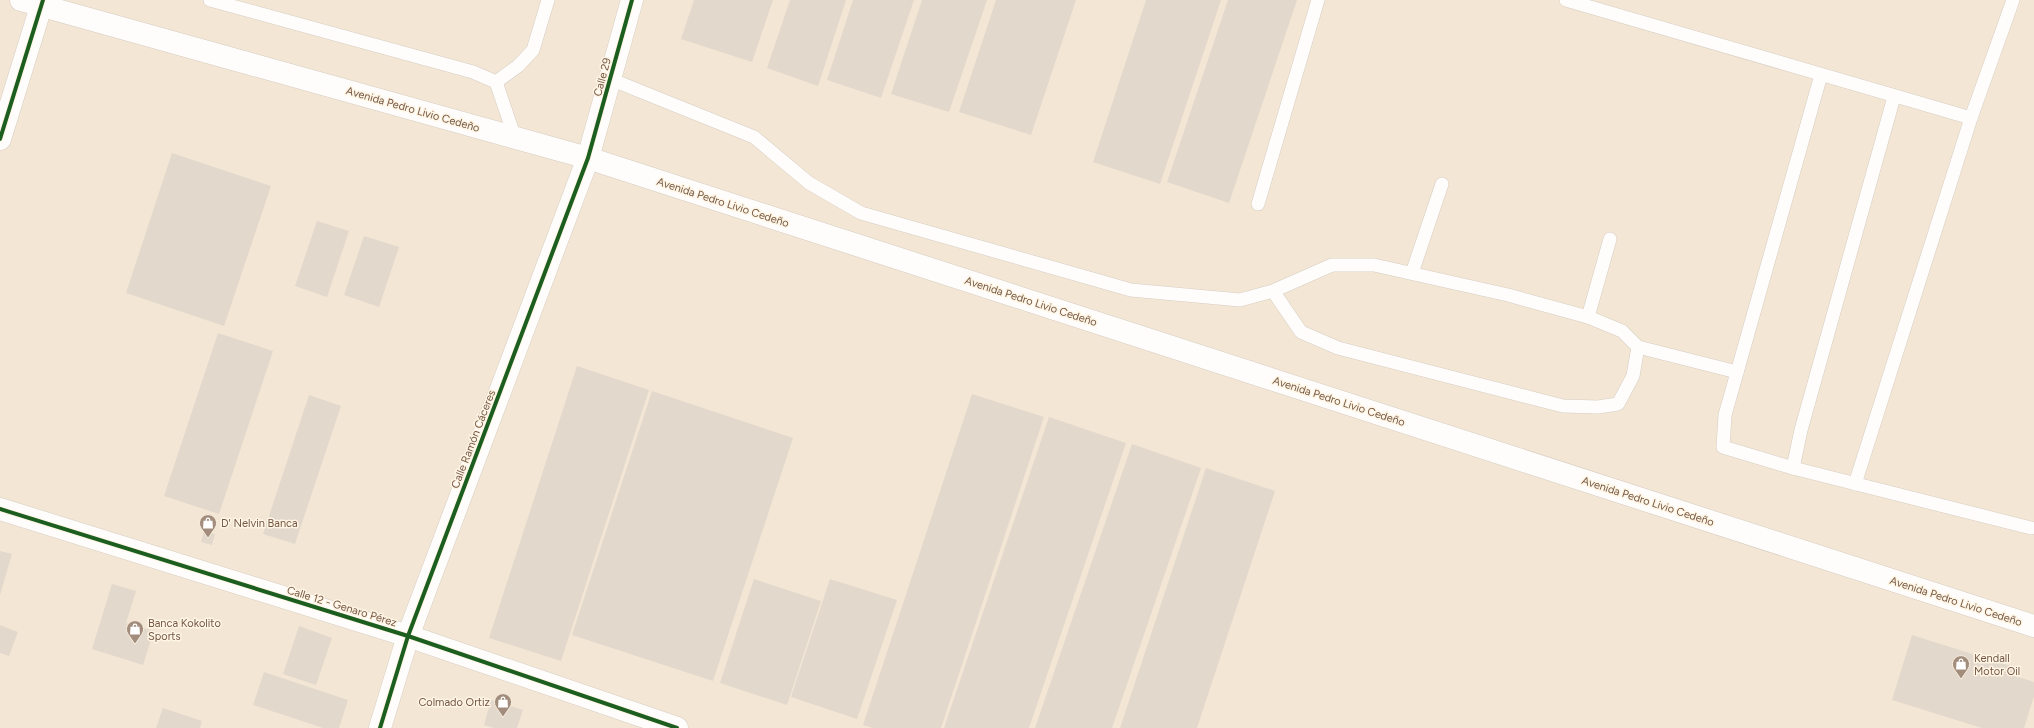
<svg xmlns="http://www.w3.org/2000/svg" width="2034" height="728" viewBox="0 0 2034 728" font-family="Figtree,sans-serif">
	<rect width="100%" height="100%" fill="#f6f0e5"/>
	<rect fill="#f3e6d4" x="0" y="0" width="2034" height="728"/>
	<g fill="#e2d8cc">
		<polygon points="694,0 773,0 752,62 681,39"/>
		<polygon points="790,0 846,0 818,86 767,68"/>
		<polygon points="853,0 914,0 881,98 827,80"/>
		<polygon points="922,0 987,0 949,112 891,94"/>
		<polygon points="996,0 1076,0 1031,135 959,112"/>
		<polygon points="1146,0 1221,0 1160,184 1093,162"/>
		<polygon points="1228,0 1297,0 1229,203 1167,182"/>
		<polygon points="172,153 271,186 224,326 126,293"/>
		<polygon points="317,221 349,231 327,297 295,286"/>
		<polygon points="364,236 399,247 379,307 344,295"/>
		<polygon points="218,333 273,351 219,514 164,496"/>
		<polygon points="577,366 649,390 561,661 489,638"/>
		<polygon points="652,391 793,438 713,681 572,635"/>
		<polygon points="972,394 1044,417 941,728 873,728 863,725"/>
		<polygon points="309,395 341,406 295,544 263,534"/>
		<polygon points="1049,417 1126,443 1029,728 944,728"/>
		<polygon points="1132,444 1201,468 1112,728 1035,728"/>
		<polygon points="1206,468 1275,491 1197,728 1120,728"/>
		<polygon points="204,531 215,534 212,545 201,542"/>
		<polygon points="0,551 12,554 0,595"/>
		<polygon points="754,579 821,601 787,705 720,683"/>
		<polygon points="830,579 897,600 857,719 791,697"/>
		<polygon points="112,584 136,591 126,623 154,631 143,665 92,649"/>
		<polygon points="0,625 18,632 9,656 0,653"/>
		<polygon points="299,626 332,638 316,685 283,674"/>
		<polygon points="1912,635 2014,667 2015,676 2034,682 2034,696 2024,728 1982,728 1892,700"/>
		<polygon points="264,672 348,700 339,728 323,728 253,705"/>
		<polygon points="491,700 523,710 517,728 494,728 484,725"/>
		<polygon points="163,708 202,721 200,728 156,728"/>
	</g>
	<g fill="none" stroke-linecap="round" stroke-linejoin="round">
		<g stroke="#d7cdc3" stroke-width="14">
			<g id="lane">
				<polyline points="210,0 473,72 496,82 515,138"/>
				<polyline points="1566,0 1971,118 2013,0"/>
				<polyline points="1821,75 1725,415 1723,447 1793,468 1801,430 1894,97"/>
				<polyline points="610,79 754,137 809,183 861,213 1131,290 1240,300 1273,291 1332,265 1374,265 1508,295 1588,317 1622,331 1638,347 1633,376 1618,404 1598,407 1563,406 1338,348 1301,332 1273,291"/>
				<polyline points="496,82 518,66 533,50 548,0"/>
				<polyline points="1258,204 1318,0"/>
				<polyline points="1412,273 1442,184"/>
				<polyline points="1588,317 1610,239"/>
				<polyline points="1638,347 1737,372"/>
				<polyline points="1793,468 2031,528"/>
				<polyline points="1855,484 1971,118"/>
			</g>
		</g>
		<g stroke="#d7cdc3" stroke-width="23">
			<g id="street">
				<polyline points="0,139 43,0"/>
				<polyline points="0,509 408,636 677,728"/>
				<polyline points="380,728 408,636 588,158 632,0"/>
			</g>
		</g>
		<g stroke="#d6cbc1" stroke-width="23">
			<polyline id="secondary" points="21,0 588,158 2034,626"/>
		</g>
		<use href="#lane" stroke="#fefdfb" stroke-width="13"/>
		<use href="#street" stroke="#fefdfb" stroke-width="22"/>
		<use href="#secondary" stroke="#fefdfb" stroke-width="22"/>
		<g stroke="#fff5e4" stroke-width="6">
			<g id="cycleway">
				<polyline points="0,139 43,0"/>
				<polyline points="0,509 408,636 677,728"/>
				<polyline points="380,728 408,636 588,158 632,0"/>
			</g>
		</g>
		<use href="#cycleway" stroke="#1b5e20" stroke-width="4"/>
	</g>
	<defs>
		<g id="shop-pin" transform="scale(0.9)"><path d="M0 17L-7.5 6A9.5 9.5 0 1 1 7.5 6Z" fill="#a28d7c" stroke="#fff5e4"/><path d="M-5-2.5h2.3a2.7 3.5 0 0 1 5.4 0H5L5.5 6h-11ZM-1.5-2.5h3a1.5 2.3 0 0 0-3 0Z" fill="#fff"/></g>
	</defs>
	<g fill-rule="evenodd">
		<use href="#shop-pin" x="208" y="523"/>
		<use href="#shop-pin" x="135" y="629"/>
		<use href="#shop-pin" x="1961" y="664"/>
		<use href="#shop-pin" x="503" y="702"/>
	</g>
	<g text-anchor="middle" stroke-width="3" stroke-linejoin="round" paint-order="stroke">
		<g font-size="11" fill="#745744" stroke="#fff5e4">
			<text transform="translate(602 77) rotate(-75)" y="4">Calle 29</text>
			<text transform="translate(413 109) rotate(16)" y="4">Avenida Pedro Livio Cedeño</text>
			<text transform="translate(723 202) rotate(18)" y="4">Avenida Pedro Livio Cedeño</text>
			<text transform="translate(1031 301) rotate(18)" y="4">Avenida Pedro Livio Cedeño</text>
			<text transform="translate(1339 401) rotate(18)" y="4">Avenida Pedro Livio Cedeño</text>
			<text transform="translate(473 439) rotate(-69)" y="4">Calle Ramón Cáceres</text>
			<text transform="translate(1648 501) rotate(18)" y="4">Avenida Pedro Livio Cedeño</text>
			<text transform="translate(1956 601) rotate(18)" y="4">Avenida Pedro Livio Cedeño</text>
			<text transform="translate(342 606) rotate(17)" y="4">Calle 12 - Genaro Pérez</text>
		</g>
		<g font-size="11" fill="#745744" stroke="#fff5e4" text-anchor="start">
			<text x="221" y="527">D' Nelvin Banca</text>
			<text x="148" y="627">Banca Kokolito<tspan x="148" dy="13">Sports</tspan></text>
			<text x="1974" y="662">Kendall<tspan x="1974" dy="13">Motor Oil</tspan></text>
			<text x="490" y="706" text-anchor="end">Colmado Ortiz</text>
		</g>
	</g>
</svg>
